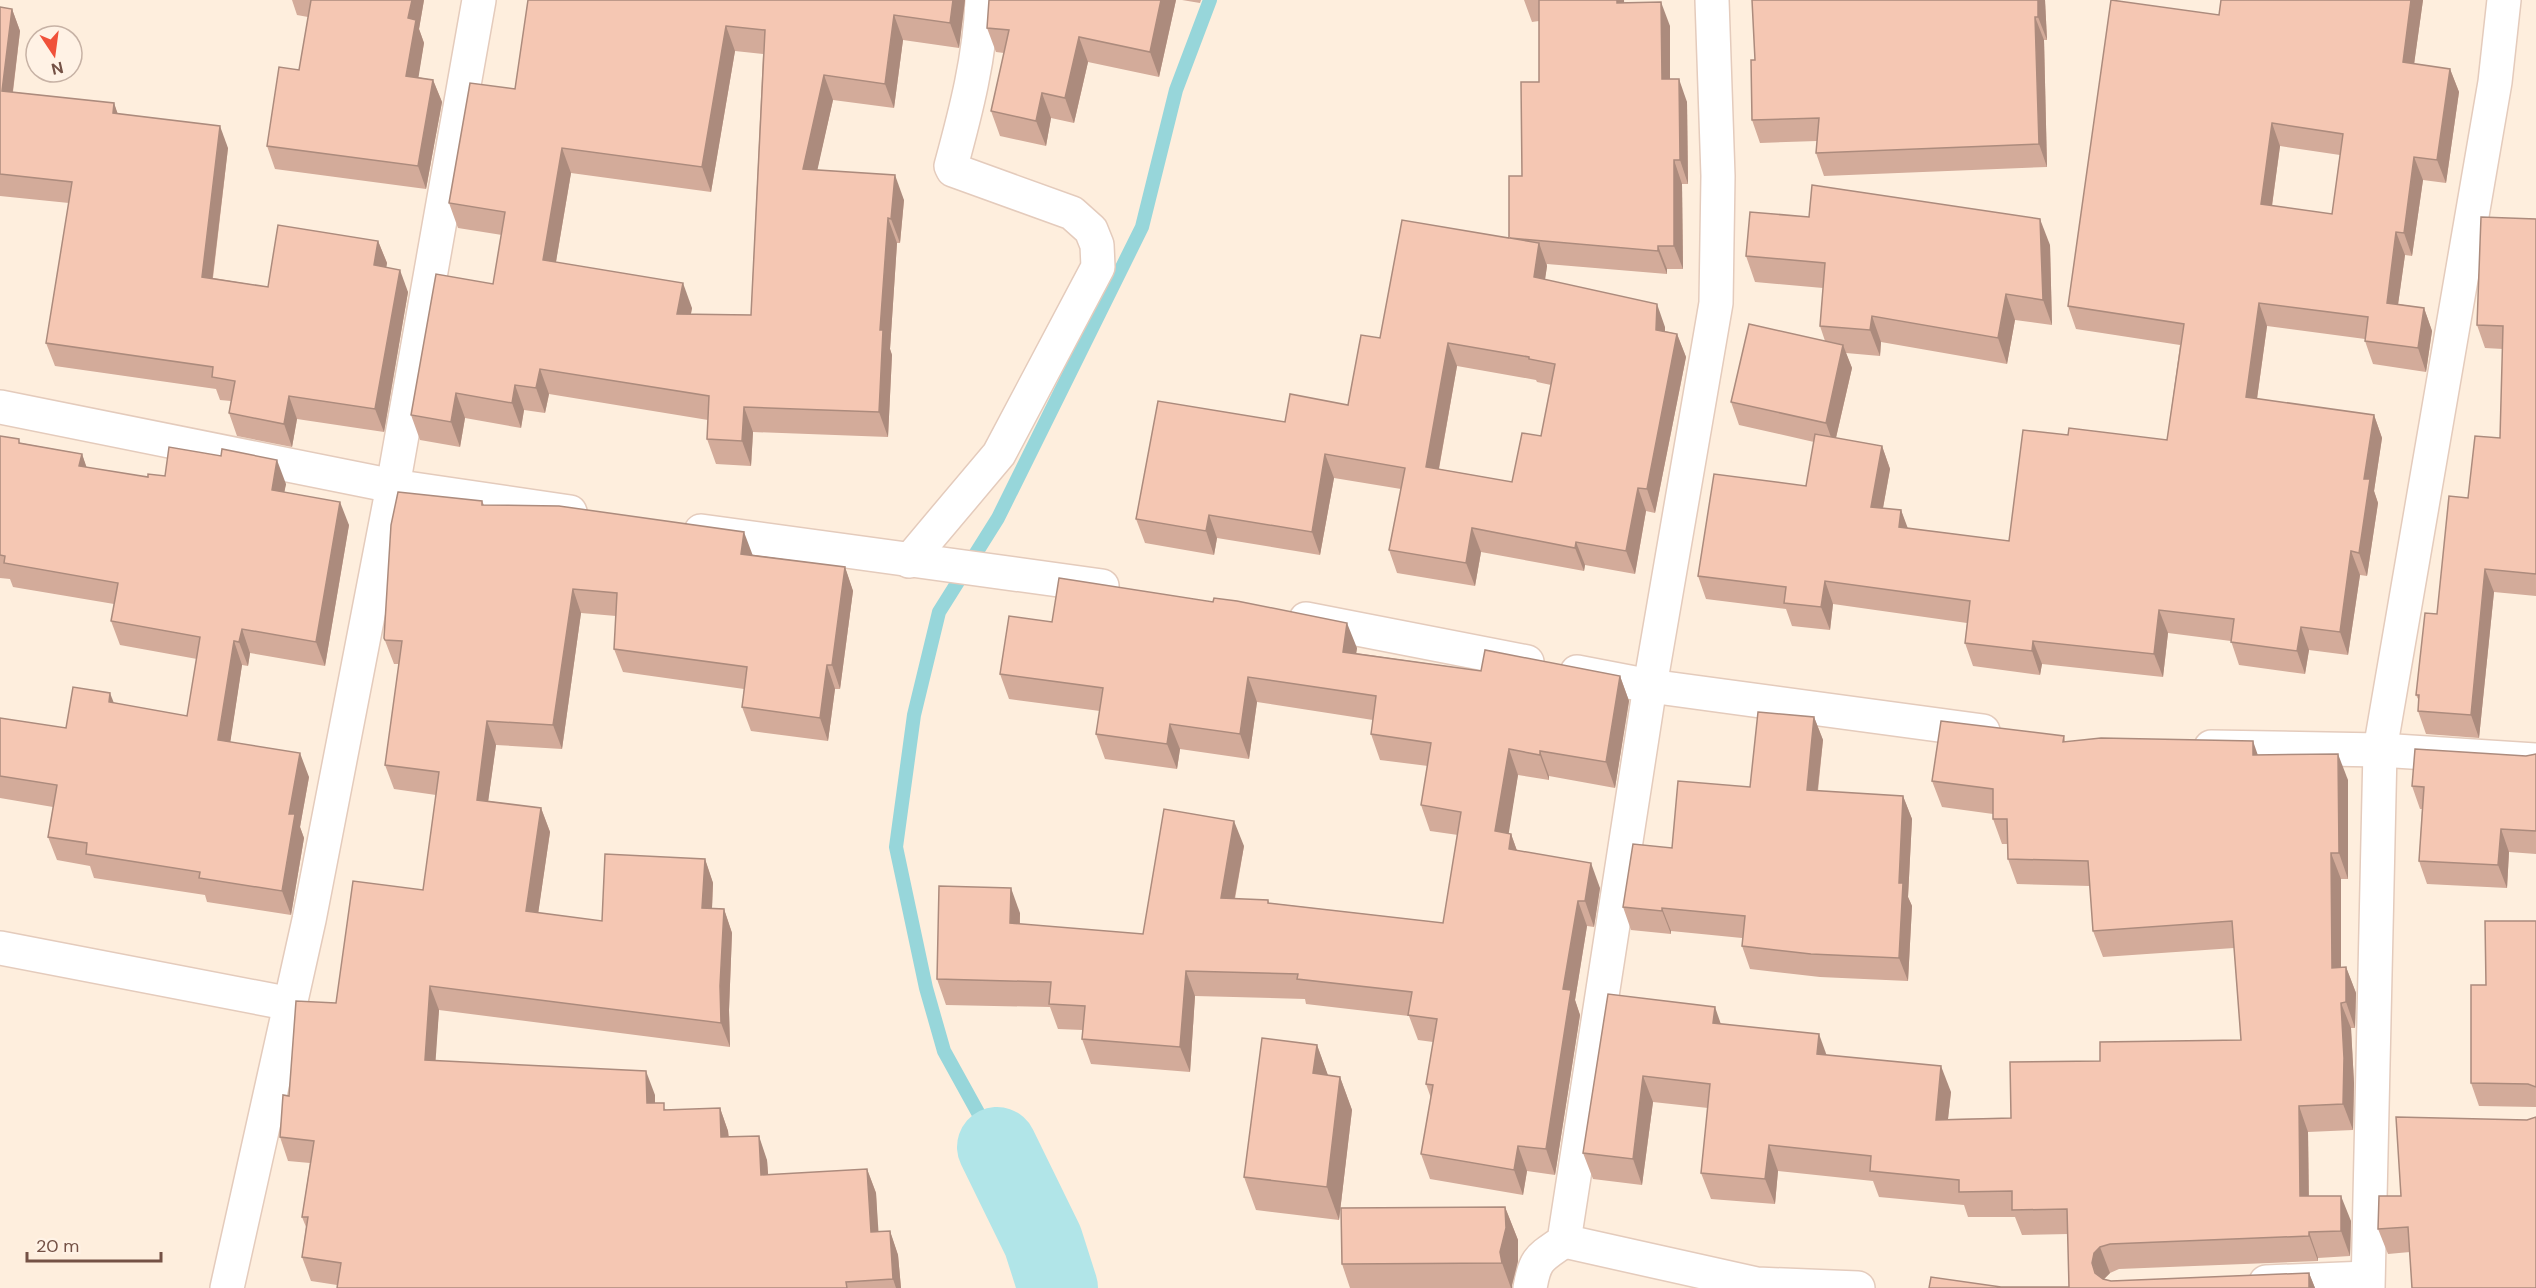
<svg xmlns="http://www.w3.org/2000/svg" width="2536" height="1288" viewBox="0 0 2536 1288" font-family="'DM Sans',sans-serif">
	<rect width="100%" height="100%" fill="#feeedd"/>
	<g fill="none" stroke-linecap="round" stroke-linejoin="round">
		<polyline stroke="#97d6da" stroke-width="14" points="997,1147 944,1051 926,988 896,847 914,715 939,612 998,518 1142,227 1176,90 1210,0"/>
		<polyline stroke="#b1e5e8" stroke-width="80" points="997,1147 1043,1241 1058,1288"/>
		<g stroke="#e4cbbc" stroke-width="36">
			<g id="minor">
				<polyline points="0,407 393,486 570,512"/>
				<polyline points="701,531 1102,586"/>
				<path d="M909,561L999,454L1098,267L1097,245L1091,230L1072,213L953,170L951,166C966,111 980,57 982,0"/>
				<polyline points="1306,619 1527,662"/>
				<polyline points="1577,672 1650,686 1983,731"/>
				<polyline points="2211,747 2380,750 2536,760"/>
				<polyline points="0,948 291,1004"/>
				<polyline points="1564,1241 1757,1284 1858,1288"/>
				<polyline points="2266,1282 2367,1278"/>
				<polyline points="227,1288 309,920 393,486 479,0"/>
				<path d="M1530,1288C1535,1258 1540,1258 1564,1241L1650,686L1716,303L1718,176L1712,0"/>
				<polyline points="2368,1288 2380,750 2495,82 2504,0"/>
			</g>
		</g>
		<use href="#minor" stroke="#fff" stroke-width="33"/>
	</g>
	<g fill="#d3ab9a" fill-rule="evenodd">
		<polygon points="292,0 424,0 419,29 424,43 418,77 433,80 442,102 426,189 275,169 267,146 299,70 308,17 297,15"/>
		<path d="M528,0H965L959,48L903,40L894,108L833,100L817,170L904,200L900,243H897L890,349L892,355L888,437L753,432L751,466L716,464L707,439L708,420L549,394L545,413L524,410L521,428L465,418L460,447L420,440L411,415L493,284L502,235L458,228L449,203L515,89ZM735,51L763,54L751,315L691,314L692,308L556,262L571,173L711,192Z"/>
		<polygon points="1176,0 1159,77 1088,62 1074,123 1051,118 1046,146 1000,136 991,111 1004,53 996,52 987,28"/>
		<polygon points="1182,0 1201,0 1200,3"/>
		<path d="M1524,0H1624V3L1670,26V79L1687,102L1688,184H1682L1683,269H1667V274L1547,264V266L1545,279L1665,327V331L1677,334L1686,357L1655,513L1646,511L1635,574L1585,565L1584,571L1481,552L1475,586L1397,573L1389,550L1401,489L1334,478L1320,555L1217,538L1214,555L1145,543L1136,519L1285,422L1348,405L1380,338L1509,238L1522,176L1539,82V21L1532,22ZM1457,366L1536,380L1537,382L1551,385L1541,436L1512,482L1439,469Z"/>
		<polygon points="1752,0 2045,0 2047,40 2044,40 2047,167 1824,176 1816,153 1817,141 1760,143 1752,120 1755,60"/>
		<path d="M2221,0H2423L2414,64L2450,69L2459,92L2446,183L2423,180L2412,256L2405,255L2398,304L2424,308L2432,331L2426,372L2373,364L2365,341V339L2267,326L2257,399L2374,415L2382,438L2374,491L2378,503L2367,576L2360,575L2348,655L2309,650L2305,674L2239,665L2231,641L2168,633L2163,677L2042,664L2040,675L1973,666L1965,643L1967,623L1833,604L1830,630L1792,626L1786,609L1706,599L1698,576L1806,486L1814,442L1739,425L1731,402L1825,341L1820,326L1823,288L1755,282L1746,256L2050,245L2052,325L2015,320L2007,364L1881,342L1880,356L1846,353L1852,368L1836,438L1882,446L1890,469L1883,508L1901,510L1907,528L2009,541L2068,435L2167,440L2180,345L2076,329L2068,306L2219,15ZM2280,146L2340,155L2332,214L2272,206Z"/>
		<polygon points="0,7 12,9 20,31 13,92 114,103 117,113 228,148 213,278 268,287 378,241 387,263 386,267 408,292 384,432 297,419 292,447 237,436 229,413 231,401 220,400 216,389 55,366 46,343 69,203 0,196"/>
		<polygon points="2536,219 2536,596 2494,592 2479,738 2426,734 2418,711 2419,701 2416,695 2437,614 2468,498 2500,438 2503,349 2485,348 2477,325"/>
		<polygon points="0,436 21,443 82,454 86,467 148,477 165,476 286,484 284,492 349,525 325,666 250,653 248,666 242,665 230,742 309,777 300,827 304,838 291,915 207,902 205,895 94,878 90,866 57,860 48,837 53,807 0,798 0,718 66,728 114,703 187,716 197,659 120,645 111,621 114,604 13,587 10,579 0,578"/>
		<polygon points="482,501 484,505 752,555 845,567 853,591 840,689 835,689 828,741 751,731 742,707 744,689 623,672 614,649 616,616 581,613 562,749 496,745 488,801 541,808 550,832 538,913 602,921 705,859 713,883 712,908 724,909 732,933 729,1010 730,1047 439,1010 435,1061 655,1095 655,1103 667,1110 720,1108 728,1131 729,1137 767,1160 768,1175 867,1169 876,1193 878,1232 890,1231 898,1255 901,1288 337,1288 337,1285 311,1281 302,1257 306,1227 302,1217 310,1163 288,1161 280,1137 289,1096 336,1003 423,890 436,795 394,789 385,765 399,664 394,664 384,638"/>
		<polygon points="1052,622 1357,648 1356,653 1481,671 1620,676 1629,701 1615,788 1549,776 1549,780 1518,775 1508,833 1511,834 1517,851 1600,888 1594,927 1587,926 1575,1000 1580,1015 1555,1175 1527,1171 1523,1195 1430,1179 1421,1154 1431,1098 1426,1084 1433,1042 1418,1040 1409,1016 1306,1004 1305,999 1195,996 1190,1072 1091,1064 1082,1039 1083,1030 1058,1029 1050,1007 946,1005 937,979 1020,913 1020,924 1143,934 1244,846 1235,899 1268,900 1269,903 1443,923 1458,835 1430,831 1421,805 1428,766 1380,760 1371,734 1373,720 1257,702 1249,759 1180,749 1177,769 1105,759 1096,734 1100,711 1009,699 1000,674"/>
		<polygon points="1814,717 1823,740 1818,791 1903,796 1912,819 1908,897 1912,906 1908,981 1820,977 1750,969 1742,946 1742,938 1671,931 1671,934 1631,930 1623,907 1672,848 1750,787"/>
		<polygon points="2064,736 2065,741 2258,755 2348,780 2348,879 2341,879 2341,968 2346,967 2356,993 2355,1028 2351,1028 2354,1083 2353,1130 2308,1132 2309,1196 2351,1221 2350,1256 2318,1258 2318,1261 2119,1269 2110,1273 2104,1279 2111,1281 2309,1273 2315,1288 1929,1288 2069,1287 2068,1234 2022,1235 2015,1217 1968,1217 1964,1205 1879,1197 1873,1181 1778,1171 1775,1204 1711,1199 1701,1173 1708,1108 1653,1102 1642,1185 1593,1179 1583,1153 1608,994 1721,1024 1951,1092 1948,1119 2011,1118 2100,1061 2241,1040 2234,948 2103,957 2093,931 2090,886 2017,884 2008,859 2008,844 2002,844 1993,819 1993,814 1942,807 1932,781"/>
		<polygon points="2536,754 2536,854 2509,852 2507,888 2427,884 2419,861 2422,809 2420,809 2412,786"/>
		<polygon points="2536,921 2536,1107 2479,1106 2471,1083 2486,985"/>
		<polygon points="1317,1045 1328,1076 1340,1077 1352,1110 1339,1220 1256,1210 1244,1177"/>
		<polygon points="2527,1120 2410,1252 2388,1254 2378,1229 2401,1196"/>
		<polygon points="1505,1207 1518,1240 1518,1261 1512,1285 1512,1288 1350,1288 1342,1264"/>
	</g>
	<g fill="#ac8b7d">
		<polygon points="412,0 424,0 419,29 424,43 415,99 406,76 408,18"/>
		<polygon points="953,0 965,0 959,48 950,23"/>
		<polygon points="1161,0 1176,0 1159,77 1150,52"/>
		<polygon points="1617,0 1624,0 1625,26 1617,3"/>
		<polygon points="2038,0 2045,0 2047,40 2038,17"/>
		<polygon points="2411,0 2423,0 2411,86 2403,62"/>
		<polygon points="1661,2 1670,26 1670,102 1662,79"/>
		<polygon points="12,9 20,31 10,114 2,91"/>
		<polygon points="894,15 903,40 894,108 885,84"/>
		<polygon points="2035,17 2044,40 2047,167 2039,144"/>
		<polygon points="726,26 735,51 711,192 702,167"/>
		<polygon points="1079,37 1088,62 1074,123 1065,98"/>
		<polygon points="2450,69 2459,92 2446,183 2437,160"/>
		<polygon points="824,75 833,100 812,194 803,169"/>
		<polygon points="1679,79 1687,102 1688,184 1680,160"/>
		<polygon points="433,80 442,102 426,189 418,166"/>
		<polygon points="1042,93 1051,118 1046,146 1036,121"/>
		<polygon points="114,103 122,126 113,113"/>
		<polygon points="2272,123 2280,146 2269,227 2261,204"/>
		<polygon points="220,126 228,148 210,299 202,277"/>
		<polygon points="562,148 571,173 552,285 543,260"/>
		<polygon points="2414,157 2423,180 2412,256 2404,233"/>
		<polygon points="1674,160 1682,184 1683,269 1674,246"/>
		<polygon points="895,175 904,200 900,243 891,219"/>
		<polygon points="888,218 897,243 890,349 892,355 888,437 879,412 880,330"/>
		<polygon points="2040,219 2050,245 2052,325 2043,300"/>
		<polygon points="2396,232 2405,255 2395,326 2387,303"/>
		<polygon points="378,241 387,263 383,288 374,265"/>
		<polygon points="1539,243 1547,266 1542,300 1534,277"/>
		<polygon points="1658,246 1667,269 1667,274 1658,251"/>
		<polygon points="400,270 408,292 384,432 375,409"/>
		<polygon points="683,283 692,308 686,338 677,314"/>
		<polygon points="2006,294 2015,320 2007,364 1998,338"/>
		<polygon points="2259,303 2267,326 2254,420 2246,397"/>
		<polygon points="1657,304 1665,327 1665,353 1656,330"/>
		<polygon points="2424,308 2432,331 2426,372 2418,348"/>
		<polygon points="1872,316 1881,342 1880,356 1870,330"/>
		<polygon points="1677,334 1686,357 1655,513 1647,489"/>
		<polygon points="1448,343 1457,366 1435,490 1426,467"/>
		<polygon points="1843,345 1852,368 1834,446 1826,423"/>
		<polygon points="540,369 549,394 545,413 536,388"/>
		<polygon points="515,385 524,410 521,428 512,403"/>
		<polygon points="456,393 465,418 460,447 451,422"/>
		<polygon points="289,396 297,419 292,447 284,424"/>
		<polygon points="744,407 753,432 751,466 742,441"/>
		<polygon points="2374,415 2382,438 2374,491 2378,503 2367,576 2359,553 2364,479"/>
		<polygon points="1882,446 1890,469 1879,530 1871,507"/>
		<polygon points="82,454 90,477 79,466"/>
		<polygon points="1325,454 1334,478 1320,555 1312,532"/>
		<polygon points="277,460 286,484 280,514 272,490"/>
		<polygon points="1638,488 1646,511 1635,574 1626,551"/>
		<polygon points="340,502 349,525 325,666 316,642"/>
		<polygon points="1901,510 1910,534 1899,527"/>
		<polygon points="1209,515 1217,538 1214,555 1206,531"/>
		<polygon points="1472,528 1481,552 1475,586 1466,563"/>
		<polygon points="744,532 753,556 741,554"/>
		<polygon points="1576,542 1585,565 1584,571 1575,548"/>
		<polygon points="2351,551 2360,575 2348,655 2340,632"/>
		<polygon points="845,567 853,591 840,689 832,665"/>
		<polygon points="2485,569 2494,592 2479,738 2471,715"/>
		<polygon points="1825,581 1833,604 1830,630 1821,607"/>
		<polygon points="573,589 581,613 562,749 553,725"/>
		<polygon points="2159,610 2168,633 2163,677 2154,654"/>
		<polygon points="1347,623 1357,648 1353,677 1343,652"/>
		<polygon points="2301,627 2309,650 2305,674 2297,651"/>
		<polygon points="242,629 250,653 248,666 239,642"/>
		<polygon points="234,641 242,665 227,764 218,740"/>
		<polygon points="2033,641 2042,664 2040,675 2032,651"/>
		<polygon points="827,665 835,689 828,741 820,718"/>
		<polygon points="1620,676 1629,701 1615,788 1606,762"/>
		<polygon points="1248,677 1257,702 1249,759 1240,734"/>
		<polygon points="110,693 119,716 109,702"/>
		<polygon points="1814,717 1823,740 1815,813 1807,790"/>
		<polygon points="487,721 496,745 485,824 477,800"/>
		<polygon points="1170,724 1180,749 1177,769 1167,744"/>
		<polygon points="2253,741 2262,767 2253,755"/>
		<polygon points="1509,749 1518,775 1505,857 1495,831"/>
		<polygon points="1540,751 1549,776 1549,780 1540,755"/>
		<polygon points="300,753 309,777 300,827 304,838 291,915 282,891 289,814"/>
		<polygon points="2338,754 2348,780 2348,879 2339,853"/>
		<polygon points="1903,796 1912,819 1908,897 1912,906 1908,981 1899,958 1899,883"/>
		<polygon points="541,808 550,832 535,935 526,911"/>
		<polygon points="1234,821 1244,846 1230,923 1221,898"/>
		<polygon points="2501,829 2509,852 2507,888 2498,865"/>
		<polygon points="1511,834 1520,859 1509,849"/>
		<polygon points="2331,853 2341,879 2341,994 2332,968"/>
		<polygon points="705,859 713,883 711,932 702,908"/>
		<polygon points="1591,863 1600,888 1594,927 1585,901"/>
		<polygon points="1011,888 1020,913 1019,949 1010,923"/>
		<polygon points="1578,901 1587,926 1575,1000 1580,1015 1555,1175 1546,1149 1563,989"/>
		<polygon points="1662,908 1671,931 1671,934 1662,911"/>
		<polygon points="724,909 732,933 729,1010 730,1047 721,1023 720,986"/>
		<polygon points="2346,967 2356,993 2355,1028 2346,1002"/>
		<polygon points="1186,971 1195,996 1190,1072 1180,1047"/>
		<polygon points="430,986 439,1010 434,1084 425,1060"/>
		<polygon points="2341,1003 2351,1028 2354,1083 2353,1130 2343,1104"/>
		<polygon points="1715,1007 1724,1033 1713,1023"/>
		<polygon points="1819,1034 1828,1059 1817,1054"/>
		<polygon points="1317,1045 1329,1078 1313,1073"/>
		<polygon points="1941,1066 1951,1092 1945,1145 1936,1120"/>
		<polygon points="646,1071 655,1095 655,1127 647,1103"/>
		<polygon points="1643,1076 1653,1102 1642,1185 1633,1159"/>
		<polygon points="1340,1077 1352,1110 1339,1220 1327,1187"/>
		<polygon points="2299,1106 2308,1132 2309,1222 2300,1196"/>
		<polygon points="720,1108 728,1131 730,1161 721,1137"/>
		<polygon points="759,1136 767,1160 770,1199 761,1175"/>
		<polygon points="1769,1145 1778,1171 1775,1204 1765,1179"/>
		<polygon points="1518,1146 1527,1171 1523,1195 1514,1170"/>
		<polygon points="867,1169 876,1193 880,1256 871,1232"/>
		<polygon points="2341,1196 2351,1221 2350,1256 2341,1231"/>
		<polygon points="1505,1207 1518,1240 1518,1261 1512,1285 1512,1288 1511,1288 1502,1263 1500,1252"/>
		<polygon points="890,1231 898,1255 901,1288 896,1288 893,1279"/>
		<polygon points="2309,1232 2318,1258 2318,1261 2309,1236"/>
		<polygon points="2100,1247 2110,1273 2104,1279 2101,1288 2092,1263 2094,1253"/>
		<polygon points="2309,1273 2315,1288 2309,1288"/>
	</g>
	<g fill="#f5c7b3" stroke="#ac8b7d" stroke-width="1.5" fill-rule="evenodd">
		<polygon points="311,0 412,0 408,18 416,20 406,76 433,80 418,166 267,146 279,67 299,70"/>
		<path d="M528,0H953L950,23L894,15L885,84L824,75L803,169L895,175L891,219L888,218L880,330H883L879,412L744,407L742,441L707,439L709,396L540,369L536,388L515,385L512,403L456,393L451,422L411,415L436,274L493,284L505,212L449,203L470,83L515,89ZM726,26L765,30L751,315L677,314L683,283L543,260L562,148L702,167Z"/>
		<polygon points="989,0 1161,0 1150,52 1079,37 1065,98 1042,93 1036,121 991,111 1009,30 987,28"/>
		<path d="M1539,0H1617V3L1661,2L1662,79H1679L1680,160H1674V246H1658V251L1510,238L1539,243L1534,277L1657,304L1656,330L1677,334L1647,489L1638,488L1626,551L1576,542L1575,548L1472,528L1466,563L1389,550L1405,468L1325,454L1312,532L1209,515L1206,531L1136,519L1158,401L1285,422L1290,394L1348,405L1361,335L1380,338L1402,220L1509,238V176H1522L1521,82H1539ZM1448,343L1529,357V359L1555,364L1541,436L1522,433L1512,482L1426,467Z"/>
		<polygon points="1752,0 2038,0 2038,17 2035,17 2039,144 1816,153 1819,118 1752,120 1751,60 1755,60"/>
		<path d="M2111,0L2219,15L2221,0H2411L2403,62L2450,69L2437,160L2414,157L2404,233L2396,232L2387,303L2424,308L2418,348L2365,341L2368,317L2259,303L2246,397L2374,415L2364,479H2370L2359,553L2351,551L2340,632L2301,627L2297,651L2231,642L2234,619L2159,610L2154,654L2033,641L2032,651L1965,643L1970,601L1825,581L1821,607L1784,603L1786,587L1698,576L1714,474L1806,486L1815,434L1882,446L1871,507L1901,510L1899,527L2009,541L2023,430L2068,435L2069,428L2167,440L2184,324L2068,306ZM2272,123L2343,134L2332,214L2261,204Z"/>
		<polygon points="0,7 12,9 2,91 114,103 113,113 220,126 202,277 268,287 278,225 378,241 374,265 400,270 375,409 289,396 284,424 229,413 235,381 212,377 213,367 46,343 72,182 0,174"/>
		<polygon points="1812,185 2040,219 2043,300 2006,294 1998,338 1872,316 1870,330 1820,326 1825,263 1746,256 1750,212 1809,217"/>
		<polygon points="2481,217 2536,219 2536,574 2485,569 2471,715 2418,711 2419,695 2416,695 2425,613 2437,614 2449,496 2468,498 2475,436 2500,438 2503,326 2477,325"/>
		<polygon points="1749,324 1843,345 1826,423 1731,402"/>
		<polygon points="0,436 19,439 19,443 82,454 79,466 148,477 148,474 165,476 169,447 221,456 222,449 277,460 272,490 340,502 316,642 242,629 239,642 234,641 218,740 300,753 289,814 295,814 282,891 199,878 200,872 86,854 87,843 48,837 57,785 0,776 0,718 66,728 73,687 110,693 109,702 187,716 200,637 111,621 118,583 4,563 5,556 0,555"/>
		<polygon points="398,492 482,501 482,505 559,506 744,532 741,554 845,567 832,665 827,665 820,718 742,707 747,667 614,649 617,593 573,589 553,725 487,721 477,800 541,808 526,911 602,921 605,854 705,859 702,908 724,909 720,986 721,1023 430,986 425,1060 646,1071 647,1103 664,1103 664,1110 720,1108 721,1137 759,1136 761,1175 867,1169 871,1232 890,1231 893,1279 846,1282 847,1288 337,1288 341,1263 302,1257 308,1217 302,1217 314,1141 280,1137 283,1095 289,1096 296,1001 336,1003 353,881 423,890 439,772 385,765 402,641 385,640 384,638 391,525"/>
		<polygon points="1059,578 1213,602 1214,598 1237,601 1347,623 1343,652 1481,671 1485,650 1620,676 1606,762 1540,751 1540,755 1509,749 1495,831 1511,834 1509,849 1591,863 1585,901 1578,901 1563,989 1571,990 1546,1149 1518,1146 1514,1170 1421,1154 1433,1085 1426,1084 1437,1019 1408,1015 1412,992 1297,979 1298,974 1186,971 1180,1047 1082,1039 1085,1006 1049,1004 1051,982 937,979 939,886 1011,888 1010,923 1143,934 1164,809 1234,821 1221,898 1268,900 1268,903 1443,923 1461,812 1421,805 1431,743 1371,734 1376,696 1248,677 1240,734 1170,724 1167,744 1096,734 1103,688 1000,674 1009,616 1052,622"/>
		<polygon points="1758,712 1814,717 1807,790 1903,796 1899,883 1903,883 1899,958 1811,954 1742,946 1745,916 1662,908 1662,911 1623,907 1633,844 1672,848 1678,781 1750,787"/>
		<polygon points="1941,721 2064,736 2063,742 2101,738 2253,741 2253,755 2338,754 2339,853 2331,853 2332,968 2346,967 2346,1002 2341,1003 2344,1058 2343,1104 2299,1106 2300,1196 2341,1196 2341,1231 2309,1232 2309,1236 2110,1244 2100,1247 2094,1253 2092,1263 2095,1273 2103,1279 2111,1281 2309,1273 2309,1288 1929,1288 1931,1277 2001,1287 2069,1287 2067,1209 2012,1210 2012,1191 1959,1192 1959,1180 1870,1171 1871,1156 1769,1145 1765,1179 1701,1173 1710,1084 1643,1076 1633,1159 1583,1153 1608,994 1715,1007 1713,1023 1819,1034 1817,1054 1941,1066 1936,1120 2011,1118 2010,1062 2100,1061 2100,1042 2241,1040 2232,921 2093,931 2088,861 2008,859 2007,819 1993,819 1993,789 1932,781"/>
		<polygon points="2415,749 2526,756 2536,754 2536,831 2501,829 2498,865 2419,861 2424,787 2412,786"/>
		<polygon points="2485,921 2536,921 2536,1087 2528,1084 2471,1083 2471,985 2486,985"/>
		<polygon points="1262,1038 1317,1045 1313,1073 1340,1077 1327,1187 1244,1177"/>
		<polygon points="2396,1117 2527,1120 2536,1117 2536,1288 2412,1288 2408,1227 2378,1229 2379,1196 2401,1196"/>
		<polygon points="1505,1207 1506,1228 1500,1252 1502,1263 1342,1264 1341,1208"/>
	</g>
	<g transform="translate(54 54) rotate(167)"><circle r="28" fill="#fff2e5" stroke="#c7b2a5" stroke-width="1.5"/>
	<path d="M0-4.5L10 22L0 15L-10 22Z" fill="#f0513a"/>
	<text y="-9" font-size="16" font-weight="bold" text-anchor="middle" fill="#745145">N</text>
	</g>
	<path d="M27 1252v9h134v-9" fill="none" stroke="#745145" stroke-width="3"/>
	<text x="36" y="1252" font-size="18" fill="#745145" stroke="#fff2e5" stroke-width="4.5" paint-order="stroke">20 m</text>
</svg>
